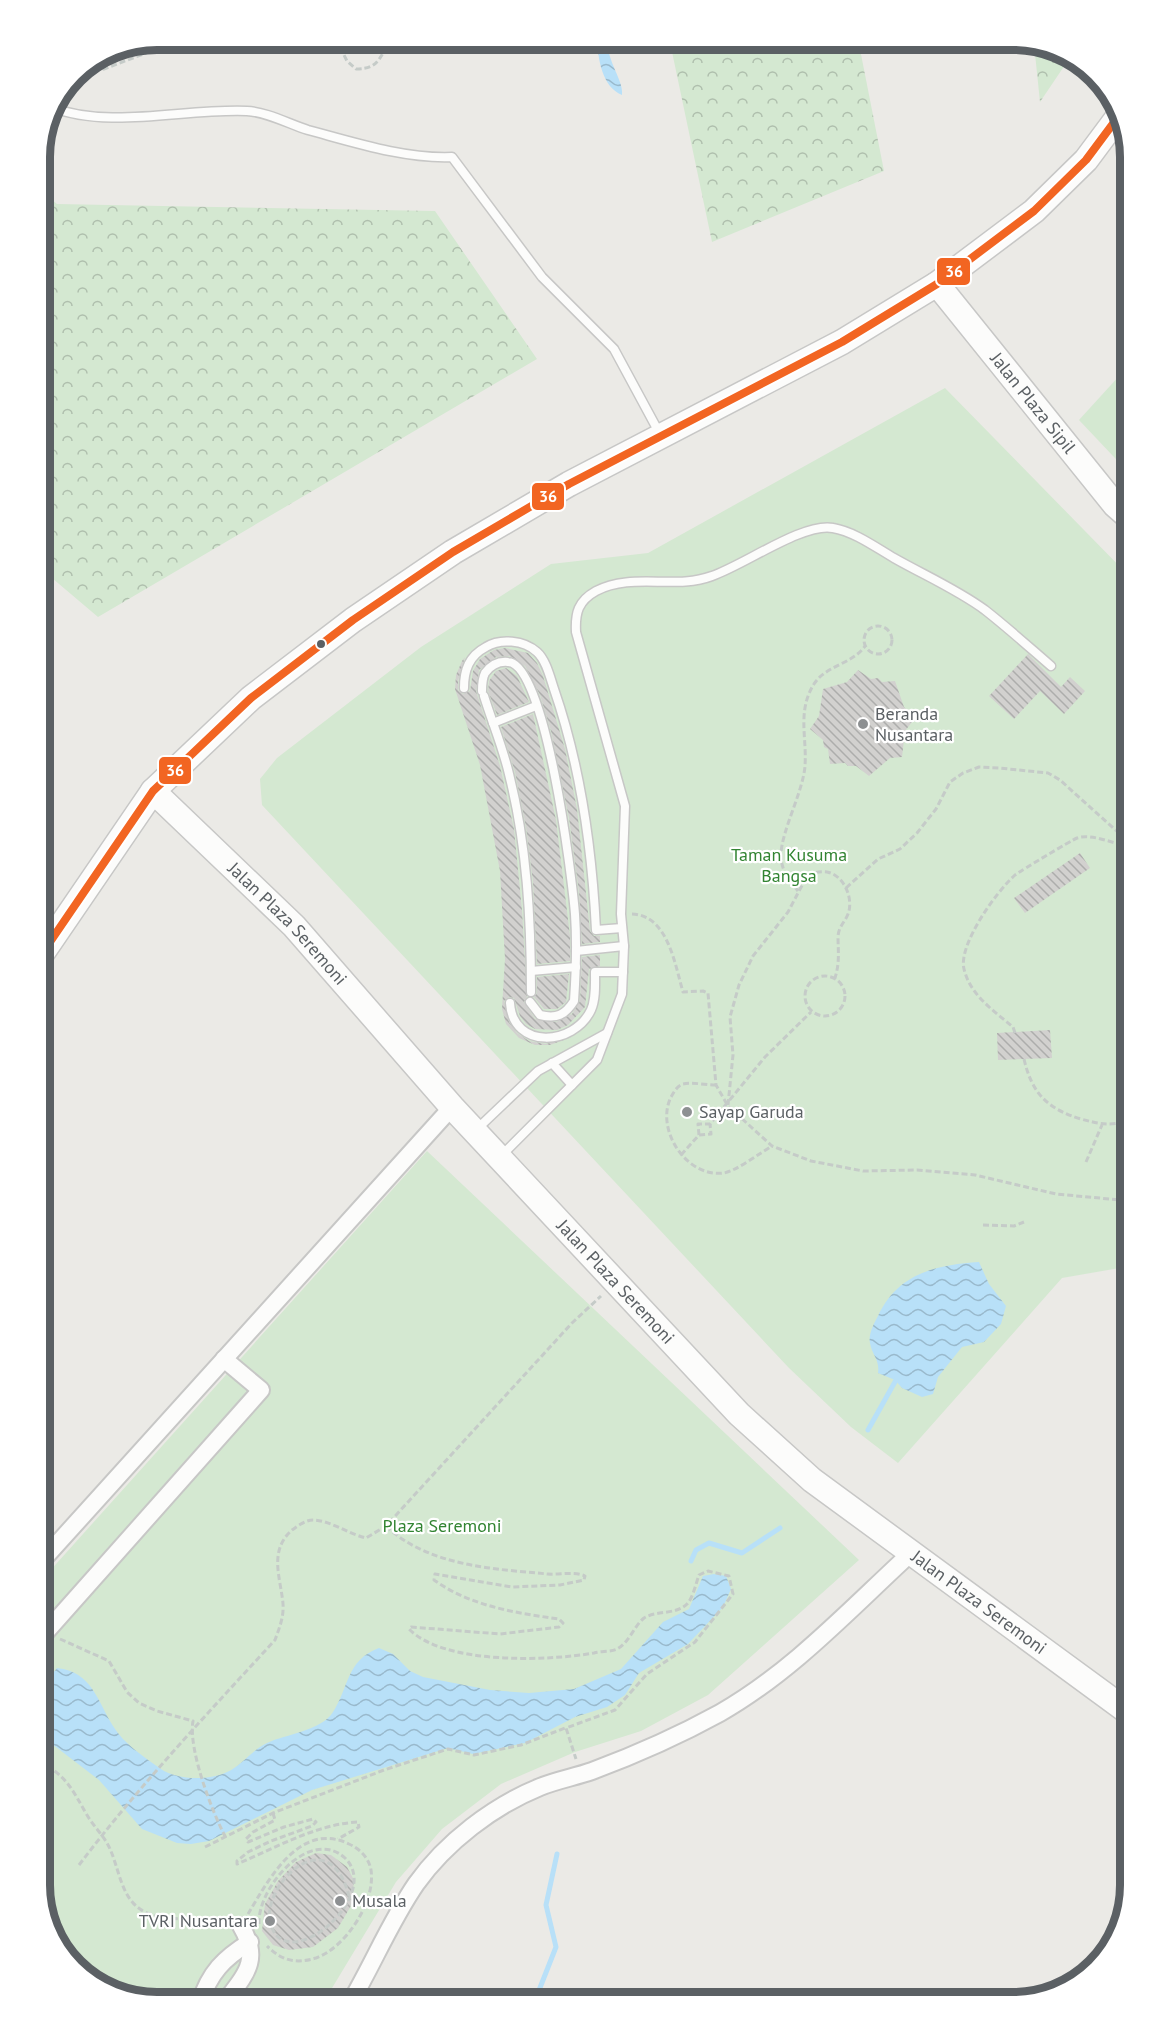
<svg xmlns="http://www.w3.org/2000/svg" width="1170" height="2042" viewBox="0 0 1170 2042" font-family="'PT Sans',sans-serif">
	<defs>
		<pattern id="forest-crowns" width="20" height="18" patternUnits="userSpaceOnUse" patternTransform="scale(1.5)"><rect width="20" height="18" fill="#d4e8d1"/><path d="M2 6a3 3 0 1 1 6 0M12 15a3 3 0 1 1 6 0" fill="none" stroke="#afbfad"/></pattern>
		<pattern id="water-waves" width="16" height="10" patternUnits="userSpaceOnUse" patternTransform="scale(1.5)"><rect width="16" height="10" fill="#b8e0f8"/><path d="M0 5q4-4 8 0t8 0" fill="none" stroke="#99b9cc"/></pattern>
		<pattern id="building-back-hatch" width="6" height="6" patternUnits="userSpaceOnUse" patternTransform="scale(1.5)"><rect width="6" height="6" fill="#d2d1cf"/><path d="M-1 5l2 2M0 0l6 6M5-1l2 2" fill="none" stroke="#adadac"/></pattern>
	</defs>
	<rect width="100%" height="100%" fill="#ebeae6"/>
	<g fill="url(#forest-crowns)">
		<polygon points="675,39 858,39 884,171 712,242 671,47"/>
		<polygon points="1034,44 1071,56 1040,102"/>
		<polygon points="39,189 57,204 435,211 537,359 98,617 39,567"/>
	</g>
	<g fill="#d4e8d1">
		<polygon points="1131,363 1131,475 1079,420"/>
		<polygon points="945,388 1131,578 1131,1266 1062,1278 898,1463 851,1427 789,1368 262,805 260,779 277,758 421,647 551,564 648,553"/>
		<polygon points="427,1151 859,1560 708,1695 641,1731 575,1752 501,1784 442,1829 396,1882 323,2003 149,2003 92,1983 51,1937 39,1885 39,1583"/>
	</g>
	<g fill="url(#water-waves)">
		<path d="M597,39H607C607,62 624,81 622,95C602,87 598,59 597,39Z"/>
		<path d="M979,1262L989,1284L1006,1306L1001,1324L984,1342L962,1347L938,1377L933,1394L922,1397L902,1388L895,1380L878,1373C880,1360 872,1355 870,1343C868,1335 874,1323 878,1316C898,1273 936,1265 979,1262Z"/>
		<path d="M714,1574L726,1576L731,1589L723,1607L688,1644L639,1673L625,1695L607,1707L575,1717L525,1743L473,1754L448,1748L312,1790L209,1841L191,1844L177,1843L142,1829L99,1780L39,1734V1691L57,1668C92,1672 97,1700 113,1726C124,1744 144,1757 161,1769C177,1780 208,1781 227,1772C241,1766 252,1750 267,1743C286,1734 321,1731 333,1712C349,1688 346,1660 379,1648L393,1654L410,1671L423,1677L490,1690L529,1693L574,1689L621,1669L663,1622L689,1609L703,1576Z"/>
	</g>
	<g fill="none" stroke-linecap="round" stroke-linejoin="round">
		<g stroke="#b8e0f8" stroke-width="5">
			<polyline points="868,1430 896,1380"/>
			<polyline points="691,1561 696,1550 709,1543 742,1553 780,1528"/>
			<polyline points="534,2003 556,1947 546,1905 557,1854"/>
		</g>
	</g>
	<g fill="url(#building-back-hatch)">
		<polygon points="505,648 528,653 537,663 543,676 565,749 577,809 590,931 594,936 600,936 600,942 582,944 579,892 569,818 551,731 540,695 525,666 509,656 496,657 479,670 476,691 500,766 514,829 522,910 527,997 524,1002 535,1019 556,1022 572,1014 580,1001 582,957 600,955 600,966 589,969 585,1007 568,1025 557,1030 535,1029 526,1024 520,1016 514,998 509,997 504,1001 509,1022 517,1033 529,1041 546,1044 572,1037 550,1045 535,1045 519,1038 506,1024 502,1009 505,959 500,871 480,765 455,689 456,675 462,661 465,657 458,681 458,690 463,694 470,691 473,671 480,659 494,650"/>
		<polygon points="1028,654 1061,687 1070,677 1085,691 1064,714 1040,691 1014,719 989,696"/>
		<polygon points="506,668 517,676 529,702 497,715 488,691 489,681 496,671"/>
		<polygon points="858,670 871,679 878,678 882,682 895,681 904,707 915,718 905,731 902,757 890,758 869,776 856,766 848,766 845,763 830,764 828,749 824,747 823,740 810,729 819,716 823,689 847,682"/>
		<polygon points="533,714 556,820 570,936 570,961 537,964 533,882 526,827 515,772 501,727"/>
		<polygon points="1080,853 1090,868 1025,913 1014,898"/>
		<polygon points="569,974 566,1002 557,1009 544,1009 534,997 537,993 537,977"/>
		<polygon points="1050,1030 1052,1058 998,1060 997,1033"/>
		<polygon points="316,1853 331,1855 347,1867 354,1880 352,1904 338,1928 313,1947 289,1950 273,1945 262,1931 265,1904 278,1881 296,1862"/>
	</g>
	<g fill="none" stroke-linecap="round" stroke-linejoin="round">
		<g stroke="#c7c7c6" stroke-width="11">
			<g id="lane">
				<path d="M51,107C109,130 186,108 247,111C267,112 289,124 308,130C353,142 405,159 452,157L542,277L614,349L661,436"/>
				<path d="M464,688C464,670 469,656 486,647C500,638 524,640 537,652C546,660 550,677 554,689C581,767 592,847 596,930L622,928"/>
				<path d="M482,691C482,684 482,679 485,673C491,665 498,661 508,662C546,663 572,878 575,914C577,943 576,972 574,1001C565,1015 557,1019 540,1015L530,1002"/>
				<path d="M484,696C492,722 503,748 509,774C527,845 531,920 531,992"/>
				<polyline points="493,723 536,706"/>
				<polyline points="576,951 624,946"/>
				<polyline points="531,971 576,967"/>
				<path d="M510,1003C513,1050 574,1046 591,1010C596,999 595,984 595,972H623"/>
				<polyline points="552,1063 572,1085"/>
				<polyline points="476,1130 538,1071 607,1033"/>
				<path d="M500,1157L597,1060L622,994L624,946L621,914L625,806L576,632C575,613 578,601 596,591C632,572 675,590 712,576C744,565 804,522 833,528C855,532 875,547 894,558C924,575 958,590 985,610C1008,628 1029,647 1051,666"/>
			</g>
		</g>
		<g stroke="#c7c7c6" stroke-width="20">
			<g id="street">
				<polyline points="39,1564 452,1107"/>
				<polyline points="46,1632 261,1390 224,1359"/>
				<path d="M200,2003C209,1973 224,1958 250,1942"/>
				<path d="M224,2003C246,1974 261,1960 241,1926"/>
				<path d="M350,2003C373,1964 390,1922 416,1884C446,1842 493,1806 540,1787C557,1780 575,1777 592,1771C635,1755 680,1735 720,1713C792,1672 850,1609 911,1553"/>
			</g>
		</g>
		<g stroke="#c7c7c6" stroke-width="27">
			<g id="secondary">
				<path id="s1" d="M937,284L1115,505L1131,519"/>
				<path id="s2" d="M153,791L294,926L452,1107L739,1414L812,1480L1131,1714"/>
				<polyline points="39,958 153,791 251,698 353,620 453,552 569,484 842,342 937,284 1034,211 1086,160 1121,113"/>
			</g>
		</g>
		<g stroke="#c5cbc8" stroke-width="3" stroke-dasharray="6 3" stroke-linecap="butt">
			<path d="M336,39L347,61L356,69C383,69 378,53 394,39"/>
			<polyline points="86,65 95,70 104,69 183,39"/>
			<circle cx="878" cy="640" r="14"/>
			<polyline points="846,888 878,859 900,849 917,833 936,809 950,782 963,773 979,767 999,768 1048,773 1060,780 1131,844"/>
			<path d="M798,891C789,879 781,871 781,855C781,832 803,792 805,766C807,737 797,711 814,684C826,665 853,664 865,646"/>
			<path d="M632,914C668,915 675,965 683,992L703,991L708,993L716,1085L728,1106L772,1146L811,1161L863,1171L917,1170L975,1175L1056,1194L1131,1201"/>
			<circle cx="825" cy="996" r="20"/>
			<path d="M1015,1033L1013,1027C994,1011 970,995 964,969C958,945 996,892 1015,875C1020,871 1072,840 1077,838C1094,833 1114,845 1131,846"/>
			<path d="M1024,1059C1032,1094 1048,1109 1081,1119C1099,1124 1113,1127 1131,1119"/>
			<path d="M716,1085C706,1085 693,1082 683,1084C677,1086 674,1092 671,1097C655,1129 686,1178 724,1173C736,1171 760,1153 772,1146"/>
			<path d="M728,1105L733,1055L730,1017L739,985L753,956L788,912L808,874C813,873 821,871 827,872C844,875 854,899 848,914C845,922 839,926 838,936C838,951 840,962 835,978"/>
			<polyline points="699,1135 698,1124 710,1124 765,1057 811,1012"/>
			<polyline points="681,1155 699,1135 711,1134 710,1124"/>
			<polyline points="1086,1162 1102,1125"/>
			<polyline points="983,1225 1014,1226 1024,1222"/>
			<path d="M386,1526C428,1566 493,1569 548,1574C560,1575 574,1571 585,1576L584,1580L560,1585L512,1587L435,1574L434,1580C470,1606 516,1613 559,1619L563,1623L559,1627L500,1634L411,1627L409,1629C444,1665 549,1661 594,1653C601,1651 611,1652 617,1649C629,1643 634,1626 644,1618C657,1610 676,1615 687,1604C693,1598 696,1583 699,1575L708,1571L729,1576L733,1594L695,1642L647,1674L615,1710L566,1728L576,1759"/>
			<path d="M60,1639L109,1661L127,1692L139,1703L157,1711L193,1721C188,1749 212,1812 226,1838"/>
			<path d="M39,1762C66,1774 73,1791 87,1815C94,1827 105,1837 110,1849C120,1871 121,1900 145,1912C170,1924 201,1915 227,1921"/>
			<path d="M273,1813L275,1820L253,1832L246,1839L248,1842L284,1827L313,1819L316,1822L312,1826L271,1841L248,1852L237,1861V1864C275,1848 317,1824 358,1822L359,1827L338,1839"/>
			<polyline points="205,1847 273,1813 384,1770 448,1749 474,1755 521,1745 565,1728"/>
			<path d="M79,1865C139,1786 208,1713 275,1640C279,1629 284,1617 283,1604C281,1579 268,1551 292,1530C298,1526 305,1520 313,1520C329,1520 349,1534 366,1538L386,1526L572,1323L601,1296"/>
			<path d="M248,1914C269,1879 300,1820 349,1844C360,1849 369,1858 371,1870C376,1902 345,1948 316,1958C296,1964 282,1961 267,1946"/>
			<path d="M259,1924C257,1888 310,1826 345,1858C383,1895 291,1974 272,1928C255,1891 328,1815 349,1896"/>
		</g>
		<use href="#lane" stroke="#fcfcfb" stroke-width="8"/>
		<use href="#street" stroke="#fcfcfb" stroke-width="16"/>
		<use href="#secondary" stroke="#fcfcfb" stroke-width="24"/>
		<g stroke="#fff" stroke-width="12">
			<polyline id="bus-1" points="39,958 153,791 251,698 353,620 453,552 569,484 842,342 937,284 1034,211 1086,160 1121,113"/>
		</g>
		<use href="#bus-1" stroke="#f26522" stroke-width="8"/>
	</g>
	<circle fill="#5b6064" stroke="#fff" stroke-width="2" cx="321" cy="644" r="5"/>
	<g fill="#8d9092" stroke="#fff" stroke-width="2">
		<circle cx="863" cy="724" r="6"/>
		<circle cx="687" cy="1112" r="6"/>
		<circle cx="340" cy="1901" r="6"/>
		<circle cx="270" cy="1921" r="6"/>
	</g>
	<g text-anchor="middle" stroke-width="4.5" stroke-linejoin="round" paint-order="stroke">
		<g font-size="18" fill="#5b6064" stroke="#fff">
			<text dy="6" stroke="none"><textPath href="#s1" startOffset="153">Jalan Plaza Sipil</textPath></text>
			<text dy="6" stroke="none"><textPath href="#s2" startOffset="189">Jalan Plaza Seremoni</textPath></text>
			<text dy="6" stroke="none"><textPath href="#s2" startOffset="675">Jalan Plaza Seremoni</textPath></text>
			<text dy="6" stroke="none"><textPath href="#s2" startOffset="1161">Jalan Plaza Seremoni</textPath></text>
		</g>
		<g font-size="18" fill="#5b6064" stroke="#fff" text-anchor="start">
			<text x="875" y="720">Beranda<tspan x="875" dy="21">Nusantara</tspan></text>
			<text x="699" y="1118">Sayap Garuda</text>
			<text x="352" y="1907">Musala</text>
			<text x="258" y="1927" text-anchor="end">TVRI Nusantara</text>
		</g>
		<g font-size="18" fill="#328432" stroke="#fff">
			<text x="789" y="861">Taman Kusuma<tspan x="789" dy="21">Bangsa</tspan></text>
			<text x="442" y="1532">Plaza Seremoni</text>
		</g>
	</g>
	<path d="M0 0H1170V2042H0ZM157 50H1013A107 107 0 0 1 1120 157V1885A107 107 0 0 1 1013 1992H157A107 107 0 0 1 50 1885V157A107 107 0 0 1 157 50Z" fill="#fff" fill-rule="evenodd"/>
	<path fill="none" stroke="#5b6064" stroke-width="8" d="M157 50H1013A107 107 0 0 1 1120 157V1885A107 107 0 0 1 1013 1992H157A107 107 0 0 1 50 1885V157A107 107 0 0 1 157 50Z"/>
	<g stroke="#fff" stroke-width="2">
		<rect x="936" y="257" width="35" height="29" rx="6" fill="#f26522"/>
		<rect x="531" y="482" width="34" height="29" rx="6" fill="#f26522"/>
		<rect x="158" y="756" width="34" height="29" rx="6" fill="#f26522"/>
	</g>
	<g font-size="16" text-anchor="middle" font-weight="bold" fill="#fff">
		<text x="954" y="277">36</text>
		<text x="548" y="502">36</text>
		<text x="175" y="776">36</text>
	</g>
</svg>
